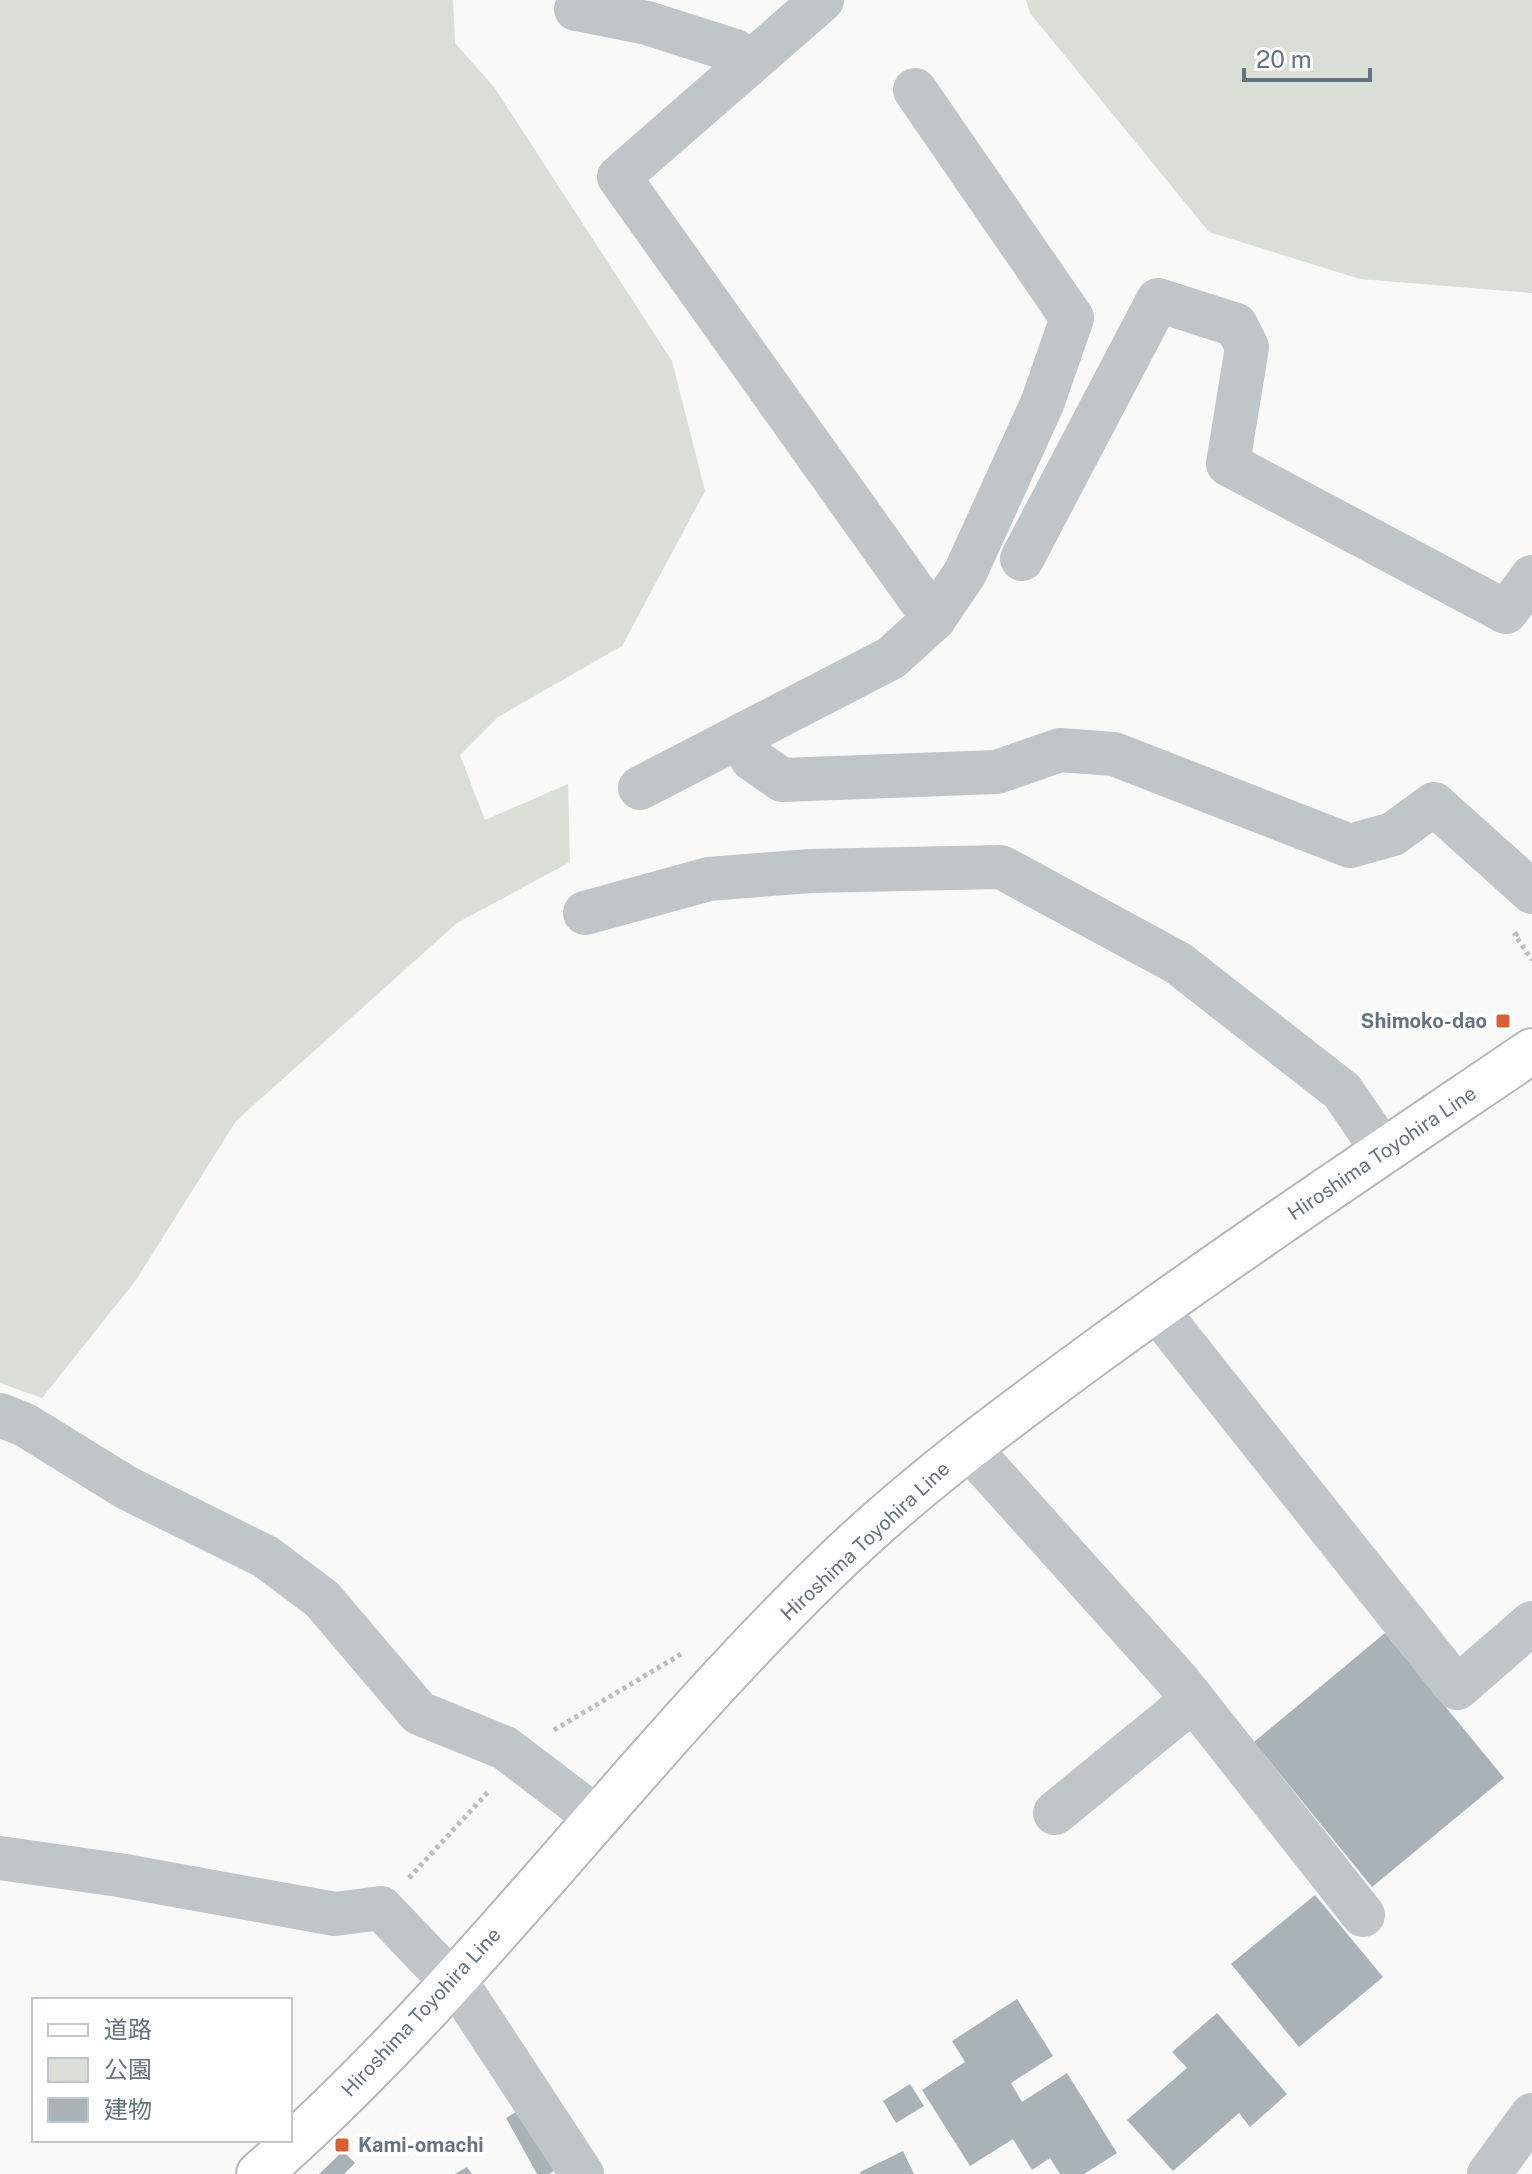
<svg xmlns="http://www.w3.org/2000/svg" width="1532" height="2174" viewBox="0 0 1532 2174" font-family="'Public Sans','Noto Sans JP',sans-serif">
	<rect width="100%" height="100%" fill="#f9f9f7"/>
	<g fill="#d9ded6">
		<polygon points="0,0 453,0 455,43 494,87 672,361 705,491 622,646 498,717 460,755 485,820 568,784 570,862 457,923 236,1121 136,1280 42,1398 0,1383"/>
		<polygon points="1026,0 1532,0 1532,293 1360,279 1209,232 1030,13"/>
	</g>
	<g fill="#a9b2b7">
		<polygon points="1385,1633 1504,1778 1372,1887 1254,1742"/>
		<polygon points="1315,1895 1383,1977 1299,2047 1231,1964"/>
		<polygon points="1017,1999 1053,2056 1011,2083 1022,2102 1067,2073 1117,2153 1084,2174 1060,2174 1050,2158 1032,2170 1013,2139 970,2166 922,2090 965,2062 952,2041"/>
		<polygon points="1217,2013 1287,2094 1250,2127 1239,2113 1173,2171 1127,2120 1187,2068 1172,2052"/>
		<polygon points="910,2084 924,2106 896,2123 883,2101"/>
		<polygon points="526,2106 562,2166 549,2174 537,2174 506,2118"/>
		<polygon points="343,2151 355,2163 344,2174 319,2174"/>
		<polygon points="903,2151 914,2174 861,2174 860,2172"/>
		<polygon points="467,2167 472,2174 455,2174"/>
	</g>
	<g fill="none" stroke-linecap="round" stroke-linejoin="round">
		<g stroke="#b4b9bd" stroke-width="48">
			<path id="major" d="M259,2174C468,1991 629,1762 828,1569C908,1491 998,1424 1088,1358C1233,1252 1383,1152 1532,1051"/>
		</g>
		<g stroke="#bbbec0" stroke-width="5" stroke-dasharray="4 4" stroke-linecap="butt">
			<polyline points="1518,933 1515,935 1532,960"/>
			<polyline points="554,1730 683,1653"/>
			<polyline points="409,1878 489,1791"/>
		</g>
		<g stroke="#c0c5c8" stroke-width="44">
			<polyline points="822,0 619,177 934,619"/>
			<polyline points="576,9 647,23 735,51 748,64"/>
			<polyline points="1022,559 1158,300 1236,325 1247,347 1228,464 1506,612 1532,577"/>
			<polyline points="744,734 752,759 782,780 997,772 1060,750 1114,754 1350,846 1393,834 1434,804 1532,892"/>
			<polyline points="640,788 891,658 934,619 965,573 1042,404 1072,318 915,90"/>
			<polyline points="585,913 709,879 810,871 1001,867 1178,963 1342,1091 1384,1152"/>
			<polyline points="1156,1309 1457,1688 1532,1623"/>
			<polyline points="0,1415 25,1425 127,1488 266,1557 322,1599 419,1713 505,1748 597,1818"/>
			<polyline points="968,1447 1180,1683 1363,1915"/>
			<polyline points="1055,1813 1193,1700"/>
			<polyline points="0,1858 119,1875 335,1914 381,1908 466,1997 582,2174"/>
			<polyline points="1489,2174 1532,2115"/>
		</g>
		<use href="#major" stroke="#fff" stroke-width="44"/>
	</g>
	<g fill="#db5f34" stroke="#fff" stroke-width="3">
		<rect x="1495" y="1013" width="16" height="16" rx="4"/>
		<rect x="334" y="2137" width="16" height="16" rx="4"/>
	</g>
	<g text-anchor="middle" stroke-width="8" stroke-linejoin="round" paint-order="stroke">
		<g font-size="20" font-weight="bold" fill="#657480" stroke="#fff" text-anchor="end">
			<text x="1487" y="1028">Shimoko-dao</text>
			<text x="358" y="2152" text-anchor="start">Kami-omachi</text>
		</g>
		<g font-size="20" fill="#657480" stroke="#fff">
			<text transform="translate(1382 1153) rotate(-34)" y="7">Hiroshima Toyohira Line</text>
			<text transform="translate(865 1541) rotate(-43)" y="7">Hiroshima Toyohira Line</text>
			<text transform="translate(421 2012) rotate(-47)" y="7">Hiroshima Toyohira Line</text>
		</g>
	</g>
	<rect x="32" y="1998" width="260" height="144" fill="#ffffff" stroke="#c1c7cc" stroke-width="2"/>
	<rect x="48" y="2024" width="40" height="12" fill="#ffffff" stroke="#c1c7cc" stroke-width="2"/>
	<text x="104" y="2038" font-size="24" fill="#657480">道路</text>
	<rect x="48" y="2058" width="40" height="24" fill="#d9ded6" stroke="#c1c7cc" stroke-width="2"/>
	<text x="104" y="2078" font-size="24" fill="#657480">公園</text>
	<rect x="48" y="2098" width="40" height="24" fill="#a9b2b7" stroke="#c1c7cc" stroke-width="2"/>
	<text x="104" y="2118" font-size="24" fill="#657480">建物</text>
	<path d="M1244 68v12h126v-12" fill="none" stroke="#657480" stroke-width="4"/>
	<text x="1256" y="68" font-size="24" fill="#657480" stroke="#ffffff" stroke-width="6" paint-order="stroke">20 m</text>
</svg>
